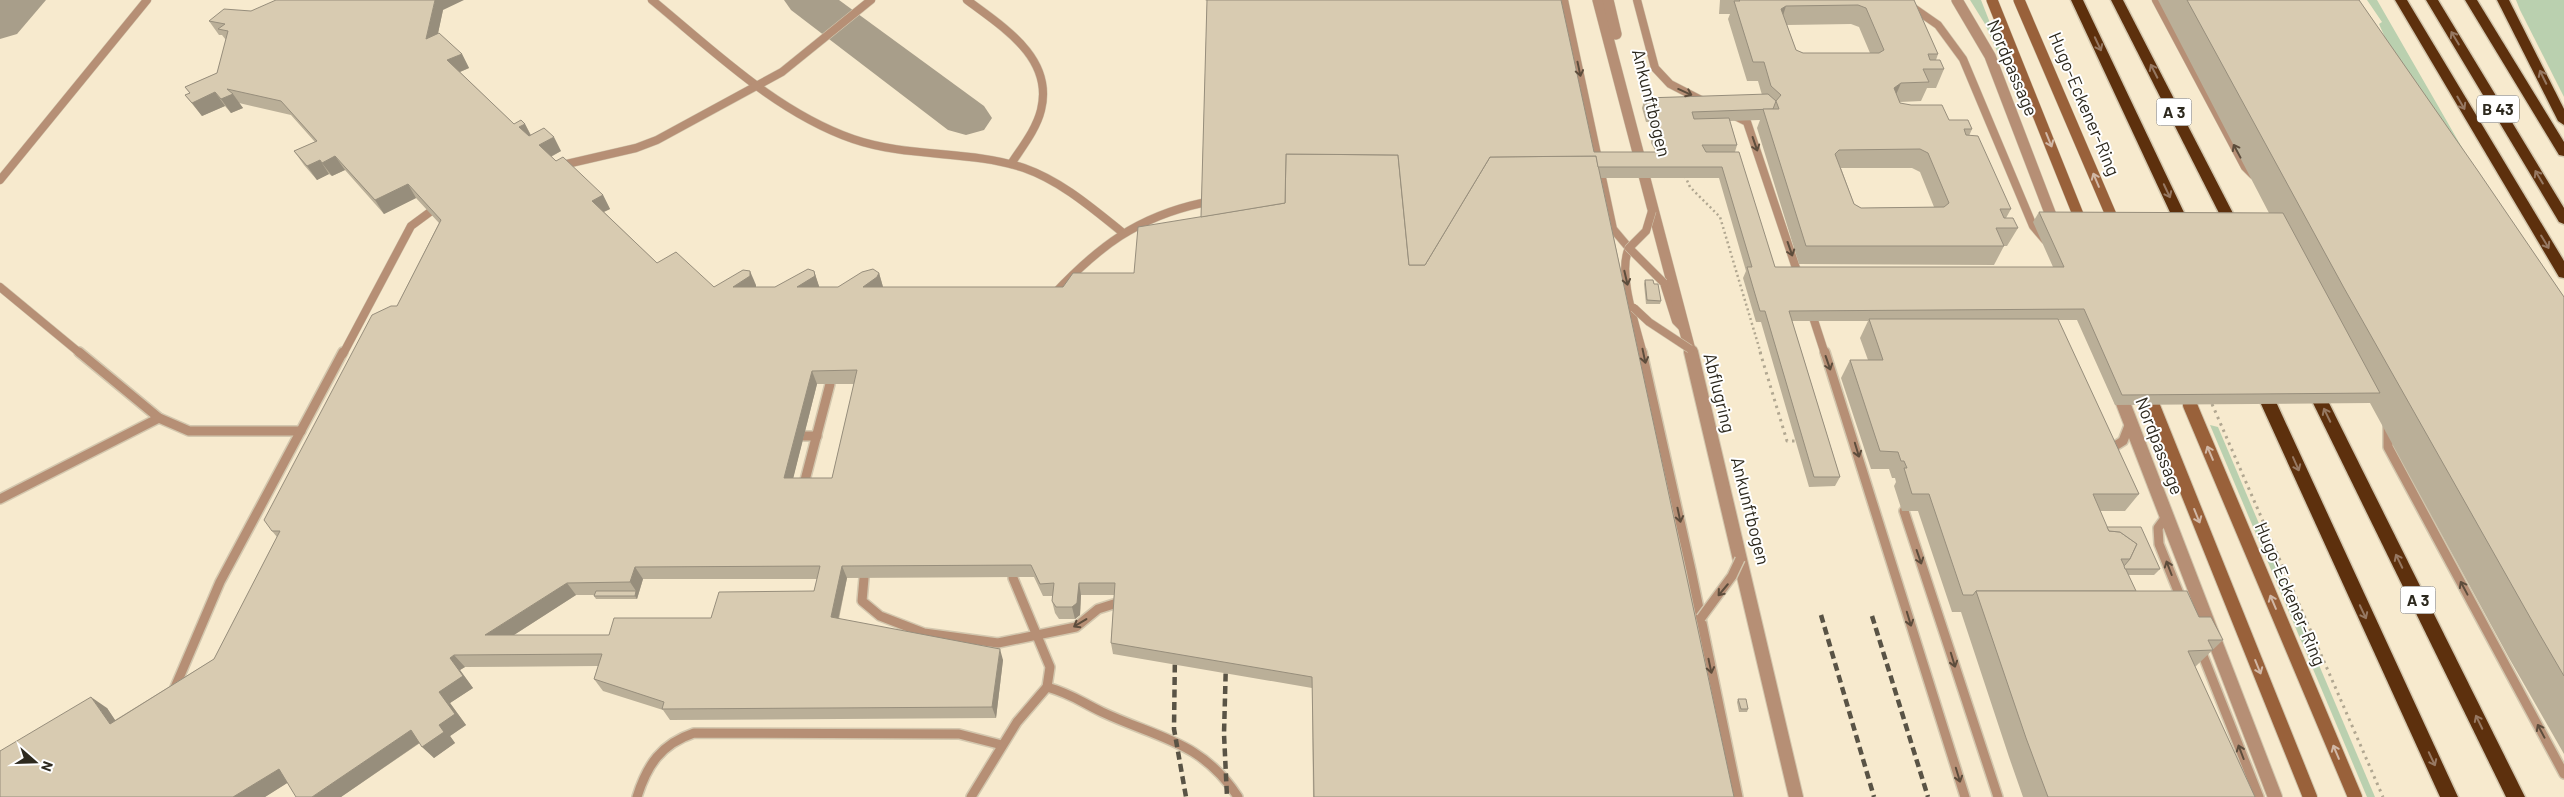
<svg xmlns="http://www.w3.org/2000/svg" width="2564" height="797" viewBox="0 0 2564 797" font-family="Barlow,sans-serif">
	<rect width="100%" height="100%" fill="#f7eace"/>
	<g fill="#bad0af">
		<polygon points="1970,0 1981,0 2001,51 1997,51 1985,24"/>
		<polygon points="2367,0 2377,0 2468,158 2390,49 2379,24 2382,22"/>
		<polygon points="2516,0 2564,0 2564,97 2520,10"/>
		<polygon points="2210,425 2218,427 2375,797 2367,797"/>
	</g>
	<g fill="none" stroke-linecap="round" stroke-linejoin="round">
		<g fill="#a89e8a" fill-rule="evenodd">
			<polygon points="0,0 46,0 17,34 0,39"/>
			<polygon points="784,0 839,0 984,106 992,118 984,130 966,135 948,130 791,10"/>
		</g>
		<g stroke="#d3c7ae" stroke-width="9">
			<g id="lane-far1">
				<path d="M652,0C714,51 776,112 853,139C908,158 969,150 1024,168C1061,181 1092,208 1122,232"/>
				<path d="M967,0C1003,27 1054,58 1041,110C1036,130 1022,147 1011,164"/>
				<path d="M1564,0L1613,229L1629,248C1617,273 1636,326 1643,354"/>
				<polyline points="1637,0 1655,68 1670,84 1703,101"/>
				<polyline points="1902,0 1938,25 1963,59 2033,226 2045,240"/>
				<polyline points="2156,0 2245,167 2253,175"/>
				<polyline points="1733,115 1747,122 1799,277"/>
				<polyline points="558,166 636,148 657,140 782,72 871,0"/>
				<polyline points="0,180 147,0"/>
				<polyline points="1664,283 1676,321 1684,329"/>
				<polyline points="0,287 81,354"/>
				<path d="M1053,295C1098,247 1137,217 1202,203"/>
				<polyline points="1811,311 1825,354"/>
				<polyline points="343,354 411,226 430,212"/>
			</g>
		</g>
		<g stroke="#d3c7ae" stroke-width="12">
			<g id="lane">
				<polyline points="79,352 159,418 189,431 301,431"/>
				<polyline points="1642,352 1691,570 1738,797"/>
				<polyline points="1825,352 1965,797"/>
				<polyline points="2388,426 2388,447 2564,774"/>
				<polyline points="804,436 817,436"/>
				<polyline points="2107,451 2123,441 2130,423"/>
				<polyline points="803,488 830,384"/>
				<polyline points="0,499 159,418"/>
				<polyline points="1904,511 1998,797"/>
				<polyline points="2166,517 2158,528 2159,544 2182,601"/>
				<polyline points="864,578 862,601 880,616 924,633 998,643 1076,627 1098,609 1117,603"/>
				<polyline points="2200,648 2259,797"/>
				<path d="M1047,687C1072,694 1081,702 1102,712C1157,738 1202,741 1238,797"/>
				<polyline points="173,692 220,582 343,352"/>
				<path d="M637,797C647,765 661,744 694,733L959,734L1002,745"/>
				<polyline points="971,797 1017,722 1047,687 1050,667 1013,578"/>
			</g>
		</g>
		<g stroke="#d3c7ae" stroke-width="12">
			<g id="street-far1">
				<polyline points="1598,0 1691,354"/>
				<polyline points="1608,0 1616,34"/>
				<polyline points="1957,0 1990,56 2055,226"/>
			</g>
		</g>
		<g stroke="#d3c7ae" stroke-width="16">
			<g id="street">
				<polyline points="1691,352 1796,797"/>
				<polyline points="2118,390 2275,797"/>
			</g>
		</g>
		<g stroke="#d3c7ae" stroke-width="12">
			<g id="secondary-far1">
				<polyline points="1992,0 2081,222"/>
				<polyline points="2019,0 2114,222"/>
			</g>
		</g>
		<g stroke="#d3c7ae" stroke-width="16">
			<g id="secondary">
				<polyline points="2190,405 2355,797"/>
				<polyline points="2153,406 2310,797"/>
			</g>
		</g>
		<g stroke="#d3c7ae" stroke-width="3">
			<g id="highway">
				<polygon points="2071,0 2083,0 2189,223 2187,226 2177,226 2175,223"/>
				<polygon points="2111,0 2123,0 2238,223 2236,226 2226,226 2224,223"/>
				<polygon points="2395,0 2407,0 2564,261 2564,278 2559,277"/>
				<polygon points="2426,0 2438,0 2564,208 2564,224 2559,222"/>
				<polygon points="2465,0 2477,0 2564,142 2564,156 2559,155"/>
				<polygon points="2497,0 2509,0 2564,109 2564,125 2558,121"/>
				<polygon points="2321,397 2326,399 2329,403 2525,797 2506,797 2313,403 2316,399"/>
				<polygon points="2269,398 2274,400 2277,404 2458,797 2440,797 2261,404 2264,400"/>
			</g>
		</g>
		<polyline stroke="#b1a791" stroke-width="2.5" stroke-dasharray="2 3" stroke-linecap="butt" points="1685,176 1690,187 1720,217 1761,354"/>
		<g stroke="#b1a791" stroke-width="3" stroke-dasharray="2.5 4.5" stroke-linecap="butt">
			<polyline points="1760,352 1787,441 1795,441"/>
			<polyline points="2212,404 2383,797"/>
		</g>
		<use href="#lane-far1" stroke="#b68f75" stroke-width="8"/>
		<use href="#lane" stroke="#b68f75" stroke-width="9"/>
		<use href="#street-far1" stroke="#b68f75" stroke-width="11"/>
		<use href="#street" stroke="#b68f75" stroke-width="14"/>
		<use href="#secondary-far1" stroke="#99613a" stroke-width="11"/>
		<use href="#secondary" stroke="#99613a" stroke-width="14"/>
		<use href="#highway" fill="#5d300d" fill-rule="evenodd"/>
		<g stroke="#595345" stroke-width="4.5" stroke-dasharray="8 4.5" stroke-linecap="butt">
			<polyline points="1821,615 1874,797"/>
			<polyline points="1872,616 1928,797"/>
			<polyline points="1175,652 1174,729 1186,797"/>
			<polyline points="1226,661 1224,734 1227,797"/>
		</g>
		<g stroke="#d3c7ae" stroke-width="9" stroke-linecap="butt">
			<g id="lane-bridge-far1">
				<polyline points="1652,211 1646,231 1629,248 1664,283"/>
				<polyline points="1634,308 1649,322 1690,349"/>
			</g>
		</g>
		<g stroke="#d3c7ae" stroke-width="12" stroke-linecap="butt">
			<polyline id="lane-bridge" points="1701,618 1732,576 1740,559"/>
		</g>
		<use href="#lane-bridge-far1" stroke="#b68f75" stroke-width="8"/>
		<use href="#lane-bridge" stroke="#b68f75" stroke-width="9"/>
	</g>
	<g fill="#baaf98" fill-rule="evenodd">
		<path d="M1205,0H1561L1594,152H1656L1651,143L1652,122H1646L1642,108L1645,98L1762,95L1758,81H1747L1728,19L1730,14H1719L1720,0H1914L1938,54L1936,60L1944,69L1936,88H1927L1921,101L1900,102V103L1972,129L1969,136L2011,209L2006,218L2018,228L2007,246H2004L1994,265L1799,264L1757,128L1760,120L1730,121L1737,145L1735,152L1775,267H2053L2033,222L2039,212L2269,213L2158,0H2359L2564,297V754L2509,658L2370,403L2115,405L2077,320H2058L2139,494L2125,511H2100L2107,527L2160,569L2154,575H2128L2136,591L2199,617L2223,640L2195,667L2255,797H2023L2009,757L1961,612H1952L1918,511H1902L1894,486L1896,482L1895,478H1892L1889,469H1871L1841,378L1850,360H1868L1860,338L1868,321H1792L1840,477L1835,486L1809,487L1761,322H1756L1743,278L1746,271L1719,178H1601L1734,797H1313L1312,688L1113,654L1111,643L1114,595H1081L1080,615L1075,619H1059L1055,613L1052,601L1053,596H1043L1034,577L847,578L839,619L1003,660L996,718L670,720L663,710L603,691L594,679L598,666L465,667L460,670L473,688L450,703L466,725L450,736L455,743L434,758L420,743L341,797L287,783L265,797H0L107,708L115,720L214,659L277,537L272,531L397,306L439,223L416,198L384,214L345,170L332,176L329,174L317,180L304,165L294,151L315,142L291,115L239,103L243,108L231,113L225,106L202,116L185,95L190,93L185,87L217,73L226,40L222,35H219L209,21L251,11L443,10L438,33L462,54L469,68L460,72L514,124H525L531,135L561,151L551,157L556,161L603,195L610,209L604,212L657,263L714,287L756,285V287H775L814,271L819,287H838L879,273L883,287H1063L1134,273L1201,217L1207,1ZM1851,24L1859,27L1870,53H1803L1796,50L1787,25ZM1841,168H1912L1920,172L1934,207L1861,208L1854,204ZM817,384H854L832,478H793ZM643,579H817L814,591L711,618L609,635H514L576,595H594V596L596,599H637Z"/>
		<polygon points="1645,280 1654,284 1661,301 1660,304 1646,304 1644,284"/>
		<polygon points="1738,699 1748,709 1747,712 1739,712 1737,702"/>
	</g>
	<g fill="#978e7c">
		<polygon points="435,0 464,0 443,10 434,52 426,39"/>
		<polygon points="1786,6 1780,25 1781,9"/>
		<polygon points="462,54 469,68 455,74 447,60"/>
		<polygon points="1901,83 1893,102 1894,88"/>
		<polygon points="215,92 225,106 202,116 192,103"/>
		<polygon points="233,94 243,108 231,113 221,99"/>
		<polygon points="525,124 532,138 526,141 519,127"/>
		<polygon points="554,137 561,151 546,159 539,145"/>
		<polygon points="335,156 345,170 332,176 322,163"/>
		<polygon points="320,160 329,174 317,180 307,166"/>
		<polygon points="408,184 416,198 384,214 375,200"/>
		<polygon points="603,195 610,209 599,214 592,201"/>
		<polygon points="750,271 756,285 756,289 733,287"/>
		<polygon points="814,271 820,289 797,287"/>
		<polygon points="879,273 883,287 881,290 863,287"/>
		<polygon points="812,371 817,384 790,491 784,478"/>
		<polygon points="842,566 847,578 836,629 831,617"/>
		<polygon points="635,567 643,579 637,599 635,596 636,591 630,582"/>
		<polygon points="567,583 576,595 495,647 485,635"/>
		<polygon points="1079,583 1081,595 1080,615 1075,619 1072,607"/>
		<polygon points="1000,649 1003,660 996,718 992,707"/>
		<polygon points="454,655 465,667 460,670 473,688 450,703 466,725 450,736 455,743 434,758 422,747 439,725 439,692 450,658"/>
		<polygon points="91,697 107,708 125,735 110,724"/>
		<polygon points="411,730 422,741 341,797 312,797"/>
		<polygon points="279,769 292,780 265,797 233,797"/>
	</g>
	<g fill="#d8cbb1" stroke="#978e7c" fill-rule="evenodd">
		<path d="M276,0H435L426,39L439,33L462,54L447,60L514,124L521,120L525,124L519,127L529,136L544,128L554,137L539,145L556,161L563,157L603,195L592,201L657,263L676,252L714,287L743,270L750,271V276L733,287H775L808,269L814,271L815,276L797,287H838L862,272L873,269L879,273L877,277L863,287H1063L1073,273H1134L1138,227L1285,203L1286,154L1398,155L1409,265H1425L1490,157L1596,156L1734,797H1314L1312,677L1111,643L1115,583H1079L1077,603L1072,607H1056L1052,601L1054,583L1040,584L1031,565L842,566L831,617L1000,649L992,707L662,709L664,702L594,679L602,654L454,655L450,658L463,676L439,692L455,714L439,725L444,732L422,747L411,730L312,797H296L279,769L233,797H0V751L91,697L110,724L214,659L280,531H272L264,520L372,315L391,306H397L441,220L408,184L375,200L335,156L322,163L320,160L307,166L294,151L317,141L281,101L227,89L233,94L221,99L215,92L192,103L185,95L190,93L185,87L217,73L228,31L218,29L225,24L209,21L224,9L251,11ZM857,370L832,478H784L812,371ZM820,566L814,591L719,592L711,618H614L609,635H485L567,583L630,582L635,567Z"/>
		<polygon points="1207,0 1561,0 1594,152 1665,152 1654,133 1655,112 1649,112 1645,98 1768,94 1776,101 1773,109 1692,112 1694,119 1729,118 1737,145 1702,145 1706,152 1739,152 1775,267 2064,267 2039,212 2283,213 2380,393 2122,395 2084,309 1789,311 1840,477 1814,477 1765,311 1760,311 1747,267 1752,267 1722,167 1598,167 1596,156 1490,157 1425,265 1409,265 1398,155 1286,154 1285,203 1201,217"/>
		<path d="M1739,0H1914L1938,54H1928L1930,60H1940L1944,69H1923L1929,82L1901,83L1894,88L1900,103L1911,105H1942L1949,120H1968L1972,129H1964L1966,135L1978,136L2011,209H2000L2004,218H2013L2018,228H1996L2004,246H1806L1763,109H1779L1776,101L1781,95L1771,86L1764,62H1753L1734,1H1740ZM1858,5L1866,8L1884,50L1879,53H1803L1796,50L1781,9L1786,6ZM1920,149L1928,153L1949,203L1944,207L1861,208L1854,204L1835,154L1839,150Z"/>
		<polygon points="2187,0 2359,0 2478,171 2564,297 2564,676 2540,635 2344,288"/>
		<polygon points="1645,280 1653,280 1654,284 1658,284 1661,301 1647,300"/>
		<polygon points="1869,319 2058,319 2139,494 2093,494 2109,531 2120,532 2137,544 2130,559 2121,559 2136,591 1976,591 1973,595 1963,595 1929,494 1912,494 1904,468 1907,468 1904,461 1901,461 1898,452 1880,451 1850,360 1883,360"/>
		<polygon points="2107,527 2141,527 2160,569 2125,569 2124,566 2130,559 2137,544 2120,532 2109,531"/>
		<polygon points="596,591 636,591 635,596 594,596"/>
		<polygon points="1976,591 2187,591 2199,617 2211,617 2223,640 2208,640 2213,650 2188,651 2255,797 2048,797 2026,738"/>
		<polygon points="1738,699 1746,699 1748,709 1741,709"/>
	</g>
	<defs><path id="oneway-shaft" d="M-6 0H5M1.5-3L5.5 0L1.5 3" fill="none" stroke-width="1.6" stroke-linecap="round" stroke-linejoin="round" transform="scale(1.25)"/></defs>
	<g stroke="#967862">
		<use href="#oneway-shaft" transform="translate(2455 38) rotate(-121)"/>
		<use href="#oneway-shaft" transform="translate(2098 44) rotate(65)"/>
		<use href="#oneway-shaft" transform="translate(2154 71) rotate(-117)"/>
		<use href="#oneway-shaft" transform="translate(2543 77) rotate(-116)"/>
		<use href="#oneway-shaft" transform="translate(2461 103) rotate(60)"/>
		<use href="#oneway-shaft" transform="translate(2539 177) rotate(-121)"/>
		<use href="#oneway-shaft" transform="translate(2167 191) rotate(65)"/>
		<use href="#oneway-shaft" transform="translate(2545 242) rotate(59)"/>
		<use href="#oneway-shaft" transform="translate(2327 415) rotate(-116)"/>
		<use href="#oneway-shaft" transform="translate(2296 464) rotate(66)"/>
		<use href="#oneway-shaft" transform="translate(2399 561) rotate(-116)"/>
		<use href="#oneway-shaft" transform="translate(2363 612) rotate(65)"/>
		<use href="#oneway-shaft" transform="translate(2479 722) rotate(-116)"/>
		<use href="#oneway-shaft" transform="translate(2432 759) rotate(65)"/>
	</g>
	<g stroke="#5d4d3c">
		<use href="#oneway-shaft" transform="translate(1579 69) rotate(78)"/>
		<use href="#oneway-shaft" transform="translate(1685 92) rotate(24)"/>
		<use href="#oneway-shaft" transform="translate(1755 144) rotate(71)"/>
		<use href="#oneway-shaft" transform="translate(2237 151) rotate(-118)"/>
		<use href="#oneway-shaft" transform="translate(1790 249) rotate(71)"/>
		<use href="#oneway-shaft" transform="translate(1626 278) rotate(77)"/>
		<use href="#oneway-shaft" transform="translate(1644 356) rotate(78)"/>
		<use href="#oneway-shaft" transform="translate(1828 363) rotate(71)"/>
		<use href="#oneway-shaft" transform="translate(1857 450) rotate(73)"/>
		<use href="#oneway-shaft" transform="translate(1679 515) rotate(78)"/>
		<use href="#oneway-shaft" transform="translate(1919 557) rotate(71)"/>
		<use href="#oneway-shaft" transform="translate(2169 568) rotate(-111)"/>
		<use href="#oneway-shaft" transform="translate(2464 588) rotate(-118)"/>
		<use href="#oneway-shaft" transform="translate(1723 590) rotate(130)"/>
		<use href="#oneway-shaft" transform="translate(1909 619) rotate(73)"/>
		<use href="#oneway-shaft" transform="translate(1080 623) rotate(149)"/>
		<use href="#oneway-shaft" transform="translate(1953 660) rotate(73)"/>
		<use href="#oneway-shaft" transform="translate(1710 666) rotate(78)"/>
		<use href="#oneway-shaft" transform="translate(2541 731) rotate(-118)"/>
		<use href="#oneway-shaft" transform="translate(2241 752) rotate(-111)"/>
		<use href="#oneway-shaft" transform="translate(1958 775) rotate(73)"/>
	</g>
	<g stroke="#d1b8a6">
		<use href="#oneway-shaft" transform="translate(2049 140) rotate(68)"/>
		<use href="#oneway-shaft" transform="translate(2096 180) rotate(-113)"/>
		<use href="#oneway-shaft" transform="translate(2210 453) rotate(-113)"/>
		<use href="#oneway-shaft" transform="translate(2197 516) rotate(68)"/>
		<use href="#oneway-shaft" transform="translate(2273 602) rotate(-113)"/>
		<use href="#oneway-shaft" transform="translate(2258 667) rotate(68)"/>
		<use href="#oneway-shaft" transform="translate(2336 752) rotate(-113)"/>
	</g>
	<g text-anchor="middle" stroke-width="4" stroke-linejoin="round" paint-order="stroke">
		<g fill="#fff" stroke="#6c6962" stroke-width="1">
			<rect x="2477" y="95.5" width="42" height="27" rx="4"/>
			<rect x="2156.5" y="98.5" width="35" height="27" rx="4"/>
			<rect x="2400.5" y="586.5" width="35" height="27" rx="4"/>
		</g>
		<g font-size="16" font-weight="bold" fill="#2d291e">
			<text x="2498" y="115">B 43</text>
			<text x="2174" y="118">A 3</text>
			<text x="2418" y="606">A 3</text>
		</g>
		<g font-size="18" fill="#2d291e" stroke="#fff">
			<text transform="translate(2012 68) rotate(67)" y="6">Nordpassage</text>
			<text transform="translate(1651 103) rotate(76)" y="6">Ankunftbogen</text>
			<text transform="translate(2084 104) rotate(67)" y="6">Hugo-Eckener-Ring</text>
			<text transform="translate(1719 393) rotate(76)" y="6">Abflugring</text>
			<text transform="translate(2159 446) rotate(69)" y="6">Nordpassage</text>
			<text transform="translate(1750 511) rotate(76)" y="6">Ankunftbogen</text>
			<text transform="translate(2290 594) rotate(67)" y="6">Hugo-Eckener-Ring</text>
		</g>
	</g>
	<g transform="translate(35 762) rotate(110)" stroke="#ffffff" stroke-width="4" paint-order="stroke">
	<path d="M0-4L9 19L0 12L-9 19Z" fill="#2d291e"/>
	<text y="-8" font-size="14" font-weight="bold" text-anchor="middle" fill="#2d291e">N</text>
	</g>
</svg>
